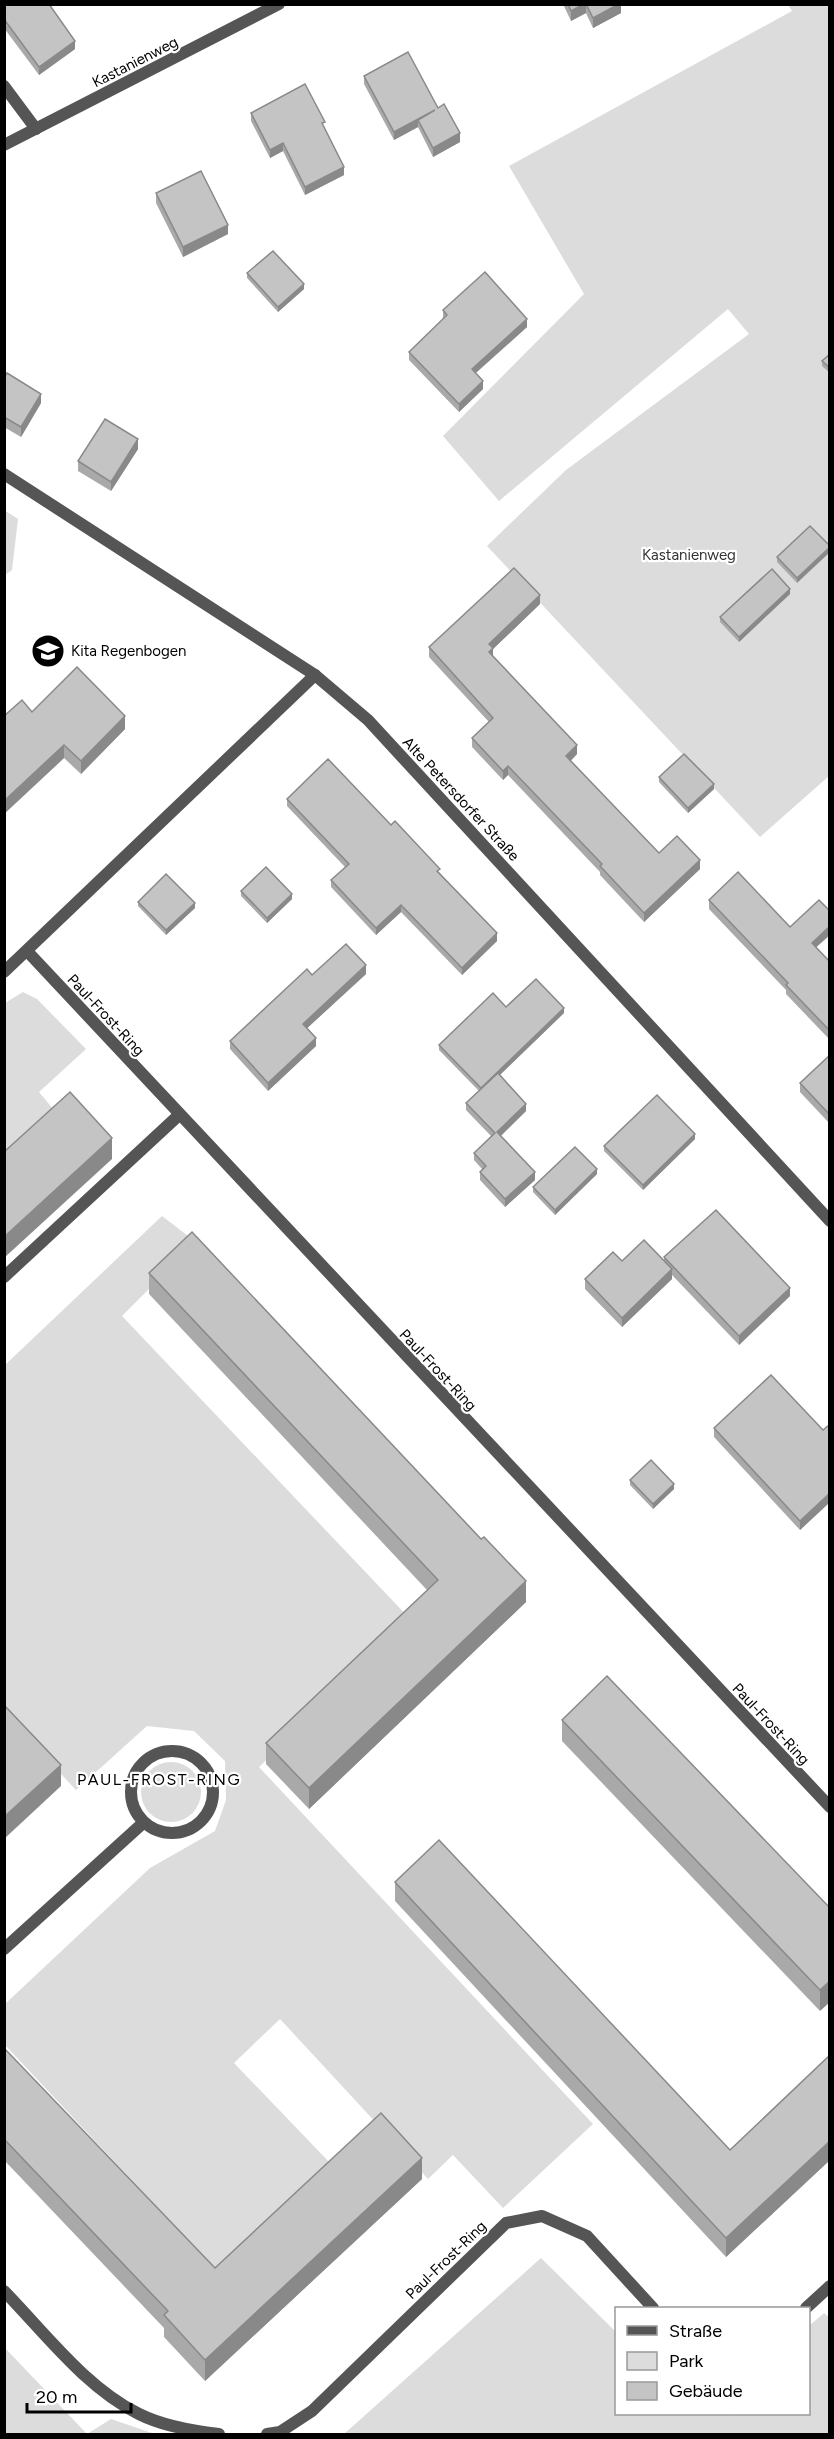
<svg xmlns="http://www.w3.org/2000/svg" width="834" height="2439" viewBox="0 0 834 2439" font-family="Figtree,sans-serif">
	<rect width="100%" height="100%" fill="#fff"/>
	<g fill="#dcdcdc">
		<polygon points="788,5 829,5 829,776 760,837 487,546 566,470 749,334 728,309 499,501 443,436 584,294 509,166 792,11"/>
		<polygon points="4,510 18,519 12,570 5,575"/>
		<polygon points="23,992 37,999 86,1049 39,1092 59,1116 5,1166 5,1003"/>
		<polygon points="162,1216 196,1242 122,1316 413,1622 259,1767 593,2124 503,2208 453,2155 428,2179 280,2019 234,2063 331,2164 215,2269 5,2045 5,2004 150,1868 215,1831 226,1800 225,1761 194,1731 147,1726 76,1790 5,1714 5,1365"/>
		<circle cx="171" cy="1792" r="30"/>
		<polygon points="541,2258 616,2332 616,2414 730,2414 733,2416 737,2414 808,2414 809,2326 824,2313 830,2318 829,2434 344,2434"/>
		<polygon points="5,2348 87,2434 5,2434"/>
		<polygon points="111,2419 155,2434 87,2434"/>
	</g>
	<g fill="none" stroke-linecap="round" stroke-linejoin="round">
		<g stroke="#555" stroke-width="12">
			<polyline points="4,1277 179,1115"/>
			<circle cx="172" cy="1792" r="41"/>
			<polyline points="4,1949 143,1823"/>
		</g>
		<g stroke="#555" stroke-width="12">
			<polyline points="4,86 36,129"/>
			<polyline points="4,145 279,4"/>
			<polyline points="4,474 315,675 368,720 830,1221"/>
			<polyline points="27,951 830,1807"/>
			<polyline points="4,972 315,675"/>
			<path d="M4,2291C45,2333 86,2388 139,2414C163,2426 192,2431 219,2434"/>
			<polyline points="806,2308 830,2286"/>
			<polyline points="267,2434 280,2432 312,2411 506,2223 542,2216 587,2236 653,2308"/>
		</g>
	</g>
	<g fill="#a9a9a9">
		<polygon points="4,4 75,49 39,75 4,28"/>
		<polygon points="563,4 621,4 621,13 593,28 586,13 571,21"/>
		<polygon points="364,76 438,108 460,142 433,157 418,127 394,140 364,84"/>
		<polygon points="251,113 325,129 344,175 305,195 283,151 270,158 251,121"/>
		<polygon points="156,193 228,234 183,257 156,203"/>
		<polygon points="247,273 304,289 278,312 247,278"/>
		<polygon points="443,310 527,327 476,373 483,389 459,412 409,360 409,352 444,319 443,318"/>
		<polygon points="830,354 830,373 822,366 822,361"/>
		<polygon points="4,377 41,403 21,437 4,427"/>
		<polygon points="138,449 111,491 78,471 78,461"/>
		<polygon points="810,526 797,583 777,562 777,557"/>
		<polygon points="790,594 739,642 720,622 720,617"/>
		<polygon points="540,604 493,649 493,657 577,754 571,761 659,853 700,869 644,922 600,875 600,872 508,775 503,780 472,747 472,738 489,722 429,657 429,647"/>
		<polygon points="32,712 125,729 81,774 64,758 4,814 4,716"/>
		<polygon points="659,777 714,789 688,813 659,782"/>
		<polygon points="287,799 391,825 440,873 497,941 462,975 401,912 376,935 331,887 331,880 345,867 287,806"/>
		<polygon points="241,891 292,899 267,923 241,896"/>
		<polygon points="709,900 790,927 816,947 830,962 830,1040 786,994 786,990 709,909"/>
		<polygon points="138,902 195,908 166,935 138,906"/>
		<polygon points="366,974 307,1028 316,1046 268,1091 230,1049 230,1041 312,975"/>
		<polygon points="506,1007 564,1013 500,1075 526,1111 501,1136 535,1180 505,1207 480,1180 480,1172 482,1169 474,1160 474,1153 491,1136 466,1110 466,1103 479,1091 439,1050 439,1045"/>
		<polygon points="830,1055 830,1124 800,1092 800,1083"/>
		<polygon points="695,1139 643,1190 604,1151 604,1146"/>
		<polygon points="597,1174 555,1215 533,1192 533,1187"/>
		<polygon points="664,1257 790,1296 739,1345 672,1275 672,1279 622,1327 585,1289 585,1279 622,1261 664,1261"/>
		<polygon points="149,1273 481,1539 526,1602 309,1809 266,1764 266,1743 427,1590 149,1294"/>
		<polygon points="830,1427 830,1502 800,1530 714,1437 714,1428 823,1430"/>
		<polygon points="630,1480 674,1489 653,1509 630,1485"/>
		<polygon points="562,1720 830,1908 820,2011 562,1741"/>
		<polygon points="395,1882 730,2150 830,2055 830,2160 726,2257 395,1901"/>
		<polygon points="4,2048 215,2268 422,2179 205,2381 164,2337 164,2328 4,2160"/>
	</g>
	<g fill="#898989">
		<polygon points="584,4 586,4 586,13 571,21 571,11"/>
		<polygon points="619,4 621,4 621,13 593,28 593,18"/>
		<polygon points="75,41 75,49 39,75 39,67"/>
		<polygon points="435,110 418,120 418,127 394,140 394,132"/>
		<polygon points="460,133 460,142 433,157 433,148"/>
		<polygon points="283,143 283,151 270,158 270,150"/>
		<polygon points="344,167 344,175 305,195 305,187"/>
		<polygon points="228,225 228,234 183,257 183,247"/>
		<polygon points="304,284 304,289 278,312 278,307"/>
		<polygon points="527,319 527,327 472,376 472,369"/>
		<polygon points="483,381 483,389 459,412 459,404"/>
		<polygon points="41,394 41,403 21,437 21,427"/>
		<polygon points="138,439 138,449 111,491 111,482"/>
		<polygon points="830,547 830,552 797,583 797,578"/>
		<polygon points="790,589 790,594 739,642 739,637"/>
		<polygon points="540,595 540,604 493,649 493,658 489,662 489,644"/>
		<polygon points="125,716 125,729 81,774 81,761"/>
		<polygon points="64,745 64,758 4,814 4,801"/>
		<polygon points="577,745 577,754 566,765 566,756"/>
		<polygon points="508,766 508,775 503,780 503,771"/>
		<polygon points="714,784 714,789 688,813 688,808"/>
		<polygon points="700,860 700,869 644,922 644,913"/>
		<polygon points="292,894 292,899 267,923 267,918"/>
		<polygon points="195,903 195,908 166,935 166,930"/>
		<polygon points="401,905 401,912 376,935 376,928"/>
		<polygon points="830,926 830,935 812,951 812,943"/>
		<polygon points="497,933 497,941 462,975 462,968"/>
		<polygon points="366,965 366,974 303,1032 303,1024"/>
		<polygon points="564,1008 564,1013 481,1093 481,1088"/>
		<polygon points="316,1038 316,1046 268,1091 268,1083"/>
		<polygon points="526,1104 526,1111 497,1139 497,1132"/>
		<polygon points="695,1134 695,1139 643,1190 643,1185"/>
		<polygon points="112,1138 112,1159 4,1258 4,1237"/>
		<polygon points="597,1169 597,1174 555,1215 555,1210"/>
		<polygon points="535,1172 535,1180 505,1207 505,1199"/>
		<polygon points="672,1269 672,1279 622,1327 622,1318"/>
		<polygon points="790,1288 790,1296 739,1345 739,1336"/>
		<polygon points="674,1484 674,1489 653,1509 653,1504"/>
		<polygon points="830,1493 830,1502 800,1530 800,1521"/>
		<polygon points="526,1581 526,1602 309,1809 309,1788"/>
		<polygon points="61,1765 61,1786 4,1839 4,1817"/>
		<polygon points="830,1981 830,2002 820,2011 820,1990"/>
		<polygon points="830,2141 830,2160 726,2257 726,2238"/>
		<polygon points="422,2158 422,2179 205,2381 205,2360"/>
	</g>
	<g fill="#c4c4c4" stroke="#898989" stroke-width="1.5">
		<polygon points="4,4 49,4 75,41 39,67 4,19"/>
		<polygon points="568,4 584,4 571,11"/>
		<polygon points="586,4 619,4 593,18"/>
		<polygon points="408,52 438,108 444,104 460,133 433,148 418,120 435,110 394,132 364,76"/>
		<polygon points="305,84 325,122 322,123 344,167 305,187 283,143 270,150 251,113"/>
		<polygon points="201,171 228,225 183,247 156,193"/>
		<polygon points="273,251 304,284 278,307 247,273"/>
		<polygon points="485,272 527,319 472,369 483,381 459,404 409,352 447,315 443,310"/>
		<polygon points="830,354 830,368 822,361"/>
		<polygon points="7,373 41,394 21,427 4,417 4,377"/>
		<polygon points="105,419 138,439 111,482 78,461"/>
		<polygon points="810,526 830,546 830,547 797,578 777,557"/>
		<polygon points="514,568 540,595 489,644 493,648 489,652 577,745 566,756 659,853 677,836 700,860 644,913 600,866 602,864 508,766 503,771 472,738 493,718 429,647"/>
		<polygon points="772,569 790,589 739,637 720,617"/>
		<polygon points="77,667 125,716 81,761 64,745 4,801 4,716 22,700 32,712"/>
		<polygon points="684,754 714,784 688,808 659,777"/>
		<polygon points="328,759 391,825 395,821 440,869 437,871 497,933 462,968 401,905 376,928 331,880 349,864 287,799"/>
		<polygon points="266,867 292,894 267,918 241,891"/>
		<polygon points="738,872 790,927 819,900 830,911 830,926 812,943 830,962 830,1031 786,985 788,983 709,900"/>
		<polygon points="166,874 195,903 166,930 138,902"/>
		<polygon points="346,944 366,965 303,1024 316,1038 268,1083 230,1041 307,969 312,975"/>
		<polygon points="536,979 564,1008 481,1088 439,1045 493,993 506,1007"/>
		<polygon points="830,1055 830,1115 800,1083"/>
		<polygon points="498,1073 526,1104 497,1132 535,1172 505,1199 480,1172 486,1166 474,1153 495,1133 466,1103"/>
		<polygon points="70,1092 112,1138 4,1237 4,1152"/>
		<polygon points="657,1095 695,1134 643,1185 604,1146"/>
		<polygon points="575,1147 597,1169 555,1210 533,1187"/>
		<polygon points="716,1210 790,1288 739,1336 664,1257"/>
		<polygon points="192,1232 481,1539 484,1537 526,1581 309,1788 266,1743 438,1580 149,1273"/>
		<polygon points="644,1240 672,1269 622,1318 585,1279 613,1252 622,1261"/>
		<polygon points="771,1375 823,1430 828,1426 830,1427 830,1493 800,1521 714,1428"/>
		<polygon points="651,1460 674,1484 653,1504 630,1480"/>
		<polygon points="607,1676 830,1908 830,1981 820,1990 562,1720"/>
		<polygon points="4,1705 61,1765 4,1817"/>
		<polygon points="439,1840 730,2150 830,2055 830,2141 726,2238 395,1882"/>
		<polygon points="4,2048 215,2268 381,2113 422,2158 205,2360 164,2315 168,2311 4,2139"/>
	</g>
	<defs>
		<g id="school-disc" transform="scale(1.725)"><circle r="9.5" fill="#000" stroke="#fff"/><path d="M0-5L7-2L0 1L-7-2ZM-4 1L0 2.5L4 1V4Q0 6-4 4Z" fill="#fff"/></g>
	</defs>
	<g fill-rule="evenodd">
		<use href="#school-disc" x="48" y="651"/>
	</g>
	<g text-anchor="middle" stroke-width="4.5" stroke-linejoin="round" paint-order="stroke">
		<g font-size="15" fill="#000" stroke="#fff">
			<text transform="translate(135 62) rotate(-27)" y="5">Kastanienweg</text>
			<text transform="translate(461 799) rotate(47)" y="5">Alte Petersdorfer Straße</text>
			<text transform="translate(106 1015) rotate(47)" y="5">Paul-Frost-Ring</text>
			<text transform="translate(438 1370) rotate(47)" y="5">Paul-Frost-Ring</text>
			<text transform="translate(771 1724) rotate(47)" y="5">Paul-Frost-Ring</text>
			<text transform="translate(446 2260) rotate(-44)" y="5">Paul-Frost-Ring</text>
		</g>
		<g font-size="15" fill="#333" stroke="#fff">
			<text x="689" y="560">Kastanienweg</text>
		</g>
		<g font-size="15" fill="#000" stroke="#fff" text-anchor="start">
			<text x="71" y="656">Kita Regenbogen</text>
		</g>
		<g font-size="16" letter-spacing="1.5" fill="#000" stroke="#fff">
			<text x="159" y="1785">PAUL-FROST-RING</text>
		</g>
	</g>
	<rect width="834" height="2439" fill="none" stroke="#000000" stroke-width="12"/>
	<rect x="615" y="2307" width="195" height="108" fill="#ffffff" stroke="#999999" stroke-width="1.5"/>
	<rect x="627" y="2326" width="30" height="9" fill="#555555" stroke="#999999" stroke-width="1.5"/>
	<text x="669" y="2337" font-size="18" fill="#000000">Straße</text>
	<rect x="627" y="2352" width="30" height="18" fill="#dcdcdc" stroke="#999999" stroke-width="1.5"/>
	<text x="669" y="2367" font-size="18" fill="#000000">Park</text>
	<rect x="627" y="2382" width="30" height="18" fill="#c4c4c4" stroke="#999999" stroke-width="1.5"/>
	<text x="669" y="2397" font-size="18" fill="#000000">Gebäude</text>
	<path d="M27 2403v9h104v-9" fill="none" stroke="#000000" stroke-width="3"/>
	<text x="36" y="2403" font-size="18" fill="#000000" stroke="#ffffff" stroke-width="4.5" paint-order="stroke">20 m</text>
</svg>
